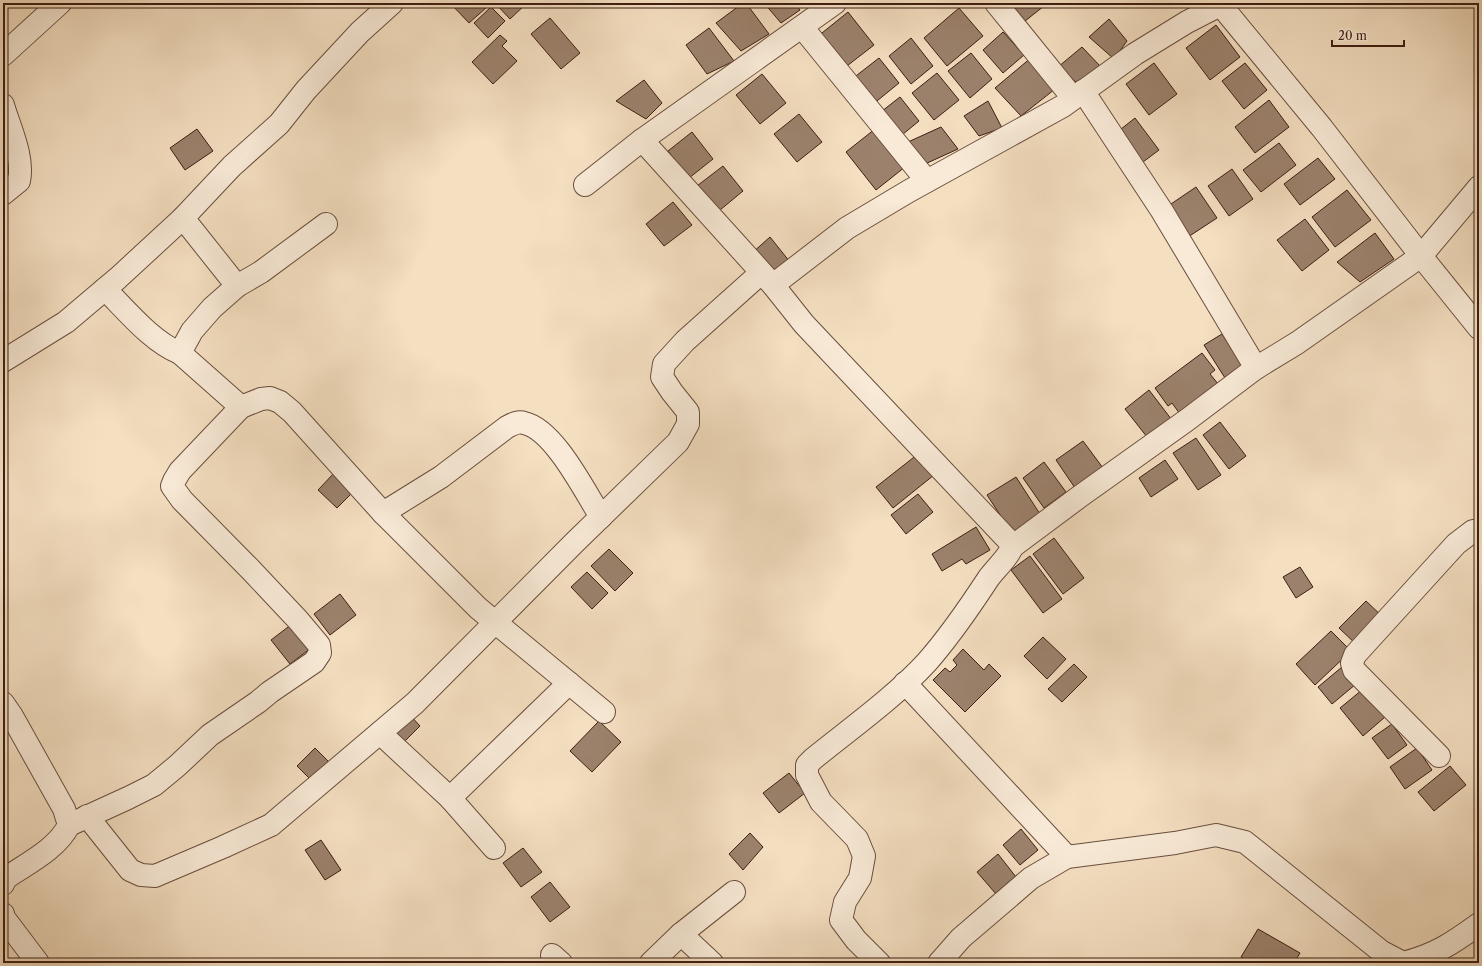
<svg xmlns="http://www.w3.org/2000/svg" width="1482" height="966" viewBox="0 0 1482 966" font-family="'Libre Caslon Text',serif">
	<rect width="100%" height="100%" fill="#f4dfc1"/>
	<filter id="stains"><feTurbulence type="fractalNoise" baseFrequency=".005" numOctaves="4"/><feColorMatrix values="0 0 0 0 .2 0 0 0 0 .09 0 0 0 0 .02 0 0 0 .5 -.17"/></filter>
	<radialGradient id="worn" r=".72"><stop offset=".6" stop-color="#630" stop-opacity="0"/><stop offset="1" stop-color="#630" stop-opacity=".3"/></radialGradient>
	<g fill="#9c826d" stroke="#3d1e12">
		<polygon points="450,3 483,3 487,7 469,23"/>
		<polygon points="495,3 527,3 510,19"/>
		<polygon points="743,3 746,3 769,34 741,51 716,23"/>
		<polygon points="764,3 795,3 800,10 781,23"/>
		<polygon points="939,3 949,3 943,8"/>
		<polygon points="1002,3 1041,3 1044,6 1020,25"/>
		<polygon points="491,7 505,21 488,38 474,23"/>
		<polygon points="959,8 983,36 947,66 924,38"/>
		<polygon points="848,12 874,45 843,69 817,37"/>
		<polygon points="550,18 580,53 561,69 531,34"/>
		<polygon points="1109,19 1127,41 1114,59 1089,37"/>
		<polygon points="1216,25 1240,57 1210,80 1186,48"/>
		<polygon points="709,28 734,61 707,74 686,45"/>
		<polygon points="1003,32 1024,55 1003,73 983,50"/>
		<polygon points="500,35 507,41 502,46 517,61 493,84 472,62"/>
		<polygon points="911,38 933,66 911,84 889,56"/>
		<polygon points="1082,47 1101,67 1077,83 1058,67"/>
		<polygon points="971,53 992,79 970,98 948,71"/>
		<polygon points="1032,57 1055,89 1021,116 995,88"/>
		<polygon points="879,58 899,83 872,105 852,79"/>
		<polygon points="1154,63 1177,94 1149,115 1126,84"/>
		<polygon points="1245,63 1267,90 1244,109 1222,81"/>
		<polygon points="937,73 959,100 934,120 912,93"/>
		<polygon points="762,74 786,103 760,124 736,95"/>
		<polygon points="644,80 662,103 646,119 616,101"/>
		<polygon points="900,97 919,121 897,139 877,115"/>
		<polygon points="1269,100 1289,127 1255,153 1235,127"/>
		<polygon points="988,101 1002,128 979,136 964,116"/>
		<polygon points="799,114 822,142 797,162 774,134"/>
		<polygon points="1135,118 1159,150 1139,165 1116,133"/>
		<polygon points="941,127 958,149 925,164 908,142"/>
		<polygon points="197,129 213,151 185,170 170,148"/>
		<polygon points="875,129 905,167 876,190 846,152"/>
		<polygon points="692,132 713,159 689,178 668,151"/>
		<polygon points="1279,143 1296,165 1261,192 1243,170"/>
		<polygon points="1318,158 1335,179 1300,205 1284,184"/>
		<polygon points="723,166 743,191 714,215 693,189"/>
		<polygon points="1232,169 1253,199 1229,216 1208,186"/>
		<polygon points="1196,187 1217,218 1188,237 1168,206"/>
		<polygon points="1347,190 1371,220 1335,247 1312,217"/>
		<polygon points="673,202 692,225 664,246 646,224"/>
		<polygon points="1305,219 1329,250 1302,271 1277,240"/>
		<polygon points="1375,233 1394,259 1360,282 1337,262"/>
		<polygon points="770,237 790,262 777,276 752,253"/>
		<polygon points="1222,334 1243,367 1225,378 1204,345"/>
		<polygon points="1202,353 1215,370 1210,374 1219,385 1180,414 1172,403 1168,406 1155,388"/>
		<polygon points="1149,390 1175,424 1151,442 1125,409"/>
		<polygon points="1220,422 1246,456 1229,469 1203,435"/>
		<polygon points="1196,438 1221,475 1198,490 1173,453"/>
		<polygon points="1083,441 1103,468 1075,488 1056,460"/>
		<polygon points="918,454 934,475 893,508 876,487"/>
		<polygon points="1165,460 1178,479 1151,497 1139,478"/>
		<polygon points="1044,462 1066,492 1044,508 1023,478"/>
		<polygon points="335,472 355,490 337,508 318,490"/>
		<polygon points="1016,477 1040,514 1012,533 987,495"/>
		<polygon points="918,494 933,512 906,534 891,515"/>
		<polygon points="976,527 990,550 966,564 962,559 942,571 932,554"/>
		<polygon points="1054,538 1084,578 1063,594 1033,554"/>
		<polygon points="609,549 633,573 615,591 591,566"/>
		<polygon points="1030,556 1062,599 1043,613 1011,570"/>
		<polygon points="1300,567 1313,587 1296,598 1283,577"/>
		<polygon points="587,572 608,593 592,609 571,587"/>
		<polygon points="340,594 356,615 330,635 314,614"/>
		<polygon points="1366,601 1385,619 1359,647 1339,628"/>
		<polygon points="292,624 311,648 290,664 271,640"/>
		<polygon points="1331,631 1351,651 1315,685 1296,664"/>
		<polygon points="1043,637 1066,659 1047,679 1024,656"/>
		<polygon points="963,649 984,670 989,664 1001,676 965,712 933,680 945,668 950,672 957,665 953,660"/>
		<polygon points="1074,664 1087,677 1062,702 1048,689"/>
		<polygon points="1342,667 1356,684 1332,704 1318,687"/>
		<polygon points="1362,690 1385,717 1363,736 1340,708"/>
		<polygon points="408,713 420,726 404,742 391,729"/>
		<polygon points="599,721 621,742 592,772 570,751"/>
		<polygon points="1392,724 1407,745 1388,759 1372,738"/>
		<polygon points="315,748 331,764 313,782 297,766"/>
		<polygon points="1417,748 1432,770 1405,789 1390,767"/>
		<polygon points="1450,766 1466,785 1434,811 1418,792"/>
		<polygon points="789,773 805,793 779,813 763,793"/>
		<polygon points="1021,829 1038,850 1020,865 1003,845"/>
		<polygon points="750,833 763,847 743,870 729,854"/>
		<polygon points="321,840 341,870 325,880 305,850"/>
		<polygon points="523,848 542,872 521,887 503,863"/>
		<polygon points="998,854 1016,877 996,894 977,872"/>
		<polygon points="550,882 570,907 550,922 531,897"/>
		<polygon points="1258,929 1300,953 1294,963 1251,963 1241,957"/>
	</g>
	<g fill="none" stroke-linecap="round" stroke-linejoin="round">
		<g stroke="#6b4e3e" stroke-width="24">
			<g id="minor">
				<polyline points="996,3 1073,98"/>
				<polyline points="1219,3 1322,128 1421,256 1479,328"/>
				<polyline points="802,27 927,181"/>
				<polyline points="3,55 60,3"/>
				<polyline points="1083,91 1162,211 1256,368"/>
				<path d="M3,105C10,129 24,157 19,181L3,194"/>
				<path d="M642,140L773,285L804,324L1008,540L1012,547C1009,557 994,570 988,579C969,608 950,636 927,662C895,697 850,729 813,759L807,765V775L821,802L857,839L864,856L860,878L845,902L841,920L856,940L879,963"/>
				<polyline points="585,185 642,140 835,3"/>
				<polyline points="183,218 237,286"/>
				<polyline points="773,285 847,228 909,191 1063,106 1135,54 1187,22 1220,5"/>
				<path d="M105,289C126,310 152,342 180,353L241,407"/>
				<polyline points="180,353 192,331 212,308 237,286 261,272 326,224"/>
				<polyline points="3,361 66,322 118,278 183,218 232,166 279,124 306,90 360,32 392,3"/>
				<path d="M383,513L441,477L507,427C513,424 518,421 524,423C554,429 585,492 601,517"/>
				<polyline points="1012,547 1079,497 1187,420 1256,368 1297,343 1421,256 1479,187"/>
				<polyline points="905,683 1067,857"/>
				<path d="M3,703L12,716L64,809L69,825C57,849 28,863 6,878L3,884"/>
				<polyline points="380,733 450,798 494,848"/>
				<polyline points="1439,756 1354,670 1352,663 1355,655 1456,544 1473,531 1479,530"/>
				<polyline points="450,798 569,683"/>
				<polyline points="87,816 130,870 141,875 155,876 223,847 271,825 415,703 575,542 678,442 688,424 688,412 672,392 662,377 664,364 685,341 761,273"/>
				<polyline points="69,825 128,798 154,785 177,766 210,735 258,702 270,692 314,662 320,653 319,645 298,620 251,570 182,500 172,486 174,481 180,471 241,407 261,399 270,398 280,402 292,412 383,513 478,608 604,712"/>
				<polyline points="3,914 4,918 38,963"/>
				<polyline points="681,934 712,963"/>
				<polyline points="552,955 561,963"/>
				<polyline points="651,963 681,934 734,892"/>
				<path d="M939,963L961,938L1031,878L1067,857L1175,843L1216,835L1245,842L1382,952L1403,963C1435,955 1453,943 1479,924"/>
			</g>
		</g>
		<use href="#minor" stroke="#f8ead7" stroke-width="22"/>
	</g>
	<rect width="1482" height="966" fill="none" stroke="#f4dfc1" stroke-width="16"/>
	<rect x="4" y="4" width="1474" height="958" fill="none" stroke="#3d1e12" stroke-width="2"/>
	<rect x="8" y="8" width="1466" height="950" fill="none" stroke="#3d1e12"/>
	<path d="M1332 40v6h72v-6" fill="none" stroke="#3d1e12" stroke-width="2"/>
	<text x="1338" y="40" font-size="12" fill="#3d1e12" stroke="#f8ead7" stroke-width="3" paint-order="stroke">20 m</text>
	<rect width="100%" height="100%" filter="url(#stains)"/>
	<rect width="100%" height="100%" fill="url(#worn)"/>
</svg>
